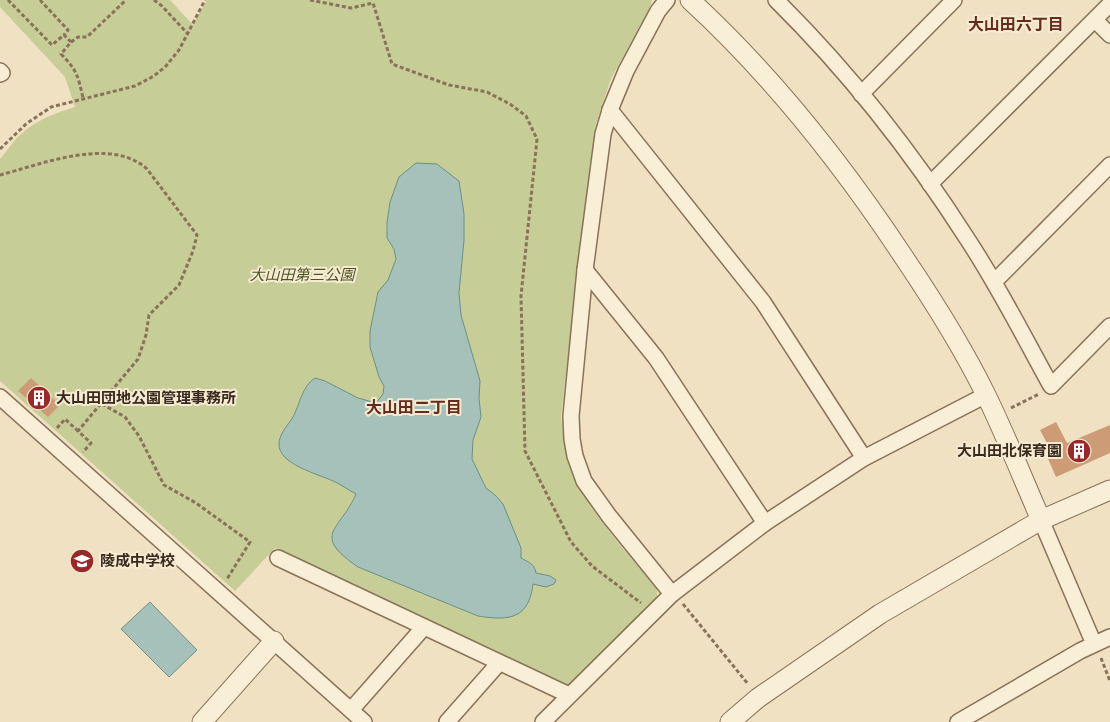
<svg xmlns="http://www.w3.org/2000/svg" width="1110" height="722" viewBox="0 0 1110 722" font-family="Georgia,'Noto Sans JP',serif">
	<rect width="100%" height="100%" fill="#efe1c2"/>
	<path fill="#c7cd96" d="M0,0H170L193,25L207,0H652L649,9L611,79L596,123L561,417C563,430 564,443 567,455C578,502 627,552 657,589V597L567,686L559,684L275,548L235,591L0,381V159C7,151 13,141 21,134C36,120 56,113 75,107L65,77L0,7Z"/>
	<g fill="#a5c1b9" stroke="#6b9087">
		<path d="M416,163L437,164L459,181L464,214V240L459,293L461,315L480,381L479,398L481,417L473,440L472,459L486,488L495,495L503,504L521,548V558C528,562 535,564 536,573L550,576L556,580L554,584L546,587L533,584C529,619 509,621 478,616L358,567C310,534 340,531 356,494C348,490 341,484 333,481C318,474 278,464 279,444C279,434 288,425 293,417C300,404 302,386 315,378L325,381L358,398L376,403L383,394L384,386L379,377L370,347V331L378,292L388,280L396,259L394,249L387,238V223L390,202L399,177Z"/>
		<polygon points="150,602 197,650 169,677 121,629"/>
	</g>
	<g fill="#ce9b77">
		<polygon points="31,378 60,405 48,417 18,391"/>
		<polygon points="1056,422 1067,443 1110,425 1110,453 1056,477 1045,452 1050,449 1040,430"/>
	</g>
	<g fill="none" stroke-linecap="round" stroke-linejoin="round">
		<g stroke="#897259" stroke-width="18">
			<g id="minor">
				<polyline points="667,0 658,11 626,71 610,110 603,134 585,270 571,416 572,439 575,456 584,481 609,516 672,594"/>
				<path d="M776,0C849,72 913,154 968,240C999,287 1024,337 1051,386L1110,326"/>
				<polyline points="1095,20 1110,35"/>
				<polyline points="0,71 2,73 0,74"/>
				<polyline points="861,94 954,0"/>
				<polyline points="610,110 763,302 864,458"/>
				<polyline points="930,184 1110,4"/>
				<polyline points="585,270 656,358 765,523"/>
				<polyline points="994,282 1110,165"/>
				<polyline points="0,397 364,722"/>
				<polyline points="1041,520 1094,644"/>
				<polyline points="278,558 569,695"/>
				<polyline points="351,710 424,627"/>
				<polyline points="447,722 499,663"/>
				<polyline points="543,722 672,594 765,523 864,458 986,395"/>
				<polyline points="958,722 1080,651 1110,637"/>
			</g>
		</g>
		<g stroke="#897259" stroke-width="21">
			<g id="tertiary">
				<path d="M690,0C773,76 843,165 905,259C934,302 963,348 986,395C1006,436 1023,479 1041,520"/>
				<polyline points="202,722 274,641"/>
				<polyline points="730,722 758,698 880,614 1041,520 1110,490"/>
			</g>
		</g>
		<g stroke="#897259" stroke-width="3" stroke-dasharray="4 2.5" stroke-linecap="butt">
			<path d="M8,0L52,45L64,35L71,42L61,54C77,70 78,76 83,98"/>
			<polyline points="40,0 68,30 64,35"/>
			<polyline points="154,0 162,6 187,33"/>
			<polyline points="310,0 351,8 373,3 392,64 449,85 487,92 510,104 526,116 537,139 521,296 525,451 571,542 592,566 641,603"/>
			<polyline points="71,42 78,37 87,37 126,0"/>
			<polyline points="0,149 26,124 51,107 135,86 154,76 166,66 179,50 205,0"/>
			<path d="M0,175C42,164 111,136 147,169L197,235L193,251L179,285L149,315L146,335L138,359L78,431L91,443L83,452"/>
			<polyline points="102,404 125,417 139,436 164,485 196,503 250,542 227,579"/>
			<polyline points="1011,408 1039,394"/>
			<polyline points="57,428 65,419 78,431"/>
			<polyline points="683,604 748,684"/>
			<polyline points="1101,658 1110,681"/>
		</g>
		<use href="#minor" stroke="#f9efd6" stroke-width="15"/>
		<use href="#tertiary" stroke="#f9efd6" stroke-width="19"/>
	</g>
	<defs>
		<g id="building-disc" transform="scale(1.25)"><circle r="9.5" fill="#992829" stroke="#f6ebd2"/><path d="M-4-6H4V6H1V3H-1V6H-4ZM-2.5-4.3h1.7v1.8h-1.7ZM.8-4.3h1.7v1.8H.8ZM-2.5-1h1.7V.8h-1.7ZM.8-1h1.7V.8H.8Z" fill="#fff"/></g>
		<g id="school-disc" transform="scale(1.25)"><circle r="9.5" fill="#992829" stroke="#f6ebd2"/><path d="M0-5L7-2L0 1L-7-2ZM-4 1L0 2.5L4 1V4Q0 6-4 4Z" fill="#fff"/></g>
	</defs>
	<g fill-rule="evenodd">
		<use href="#building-disc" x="39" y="398"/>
		<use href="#building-disc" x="1079" y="451"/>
		<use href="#school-disc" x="82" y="561"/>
	</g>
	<g text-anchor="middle" stroke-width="4" stroke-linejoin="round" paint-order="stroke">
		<g font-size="15" font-style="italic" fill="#495624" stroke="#f6ebd2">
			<text x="302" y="280">大山田第三公園</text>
		</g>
		<g font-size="15" font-weight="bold" fill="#392a1d" stroke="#f6ebd2" text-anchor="start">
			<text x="56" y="403">大山田団地公園管理事務所</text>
			<text x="1062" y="456" text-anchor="end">大山田北保育園</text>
			<text x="100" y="566">陵成中学校</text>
		</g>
		<g font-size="16" font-weight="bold" fill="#662b1c" stroke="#f6ebd2">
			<text x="1016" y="30">大山田六丁目</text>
			<text x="414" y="413">大山田二丁目</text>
		</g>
	</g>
</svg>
